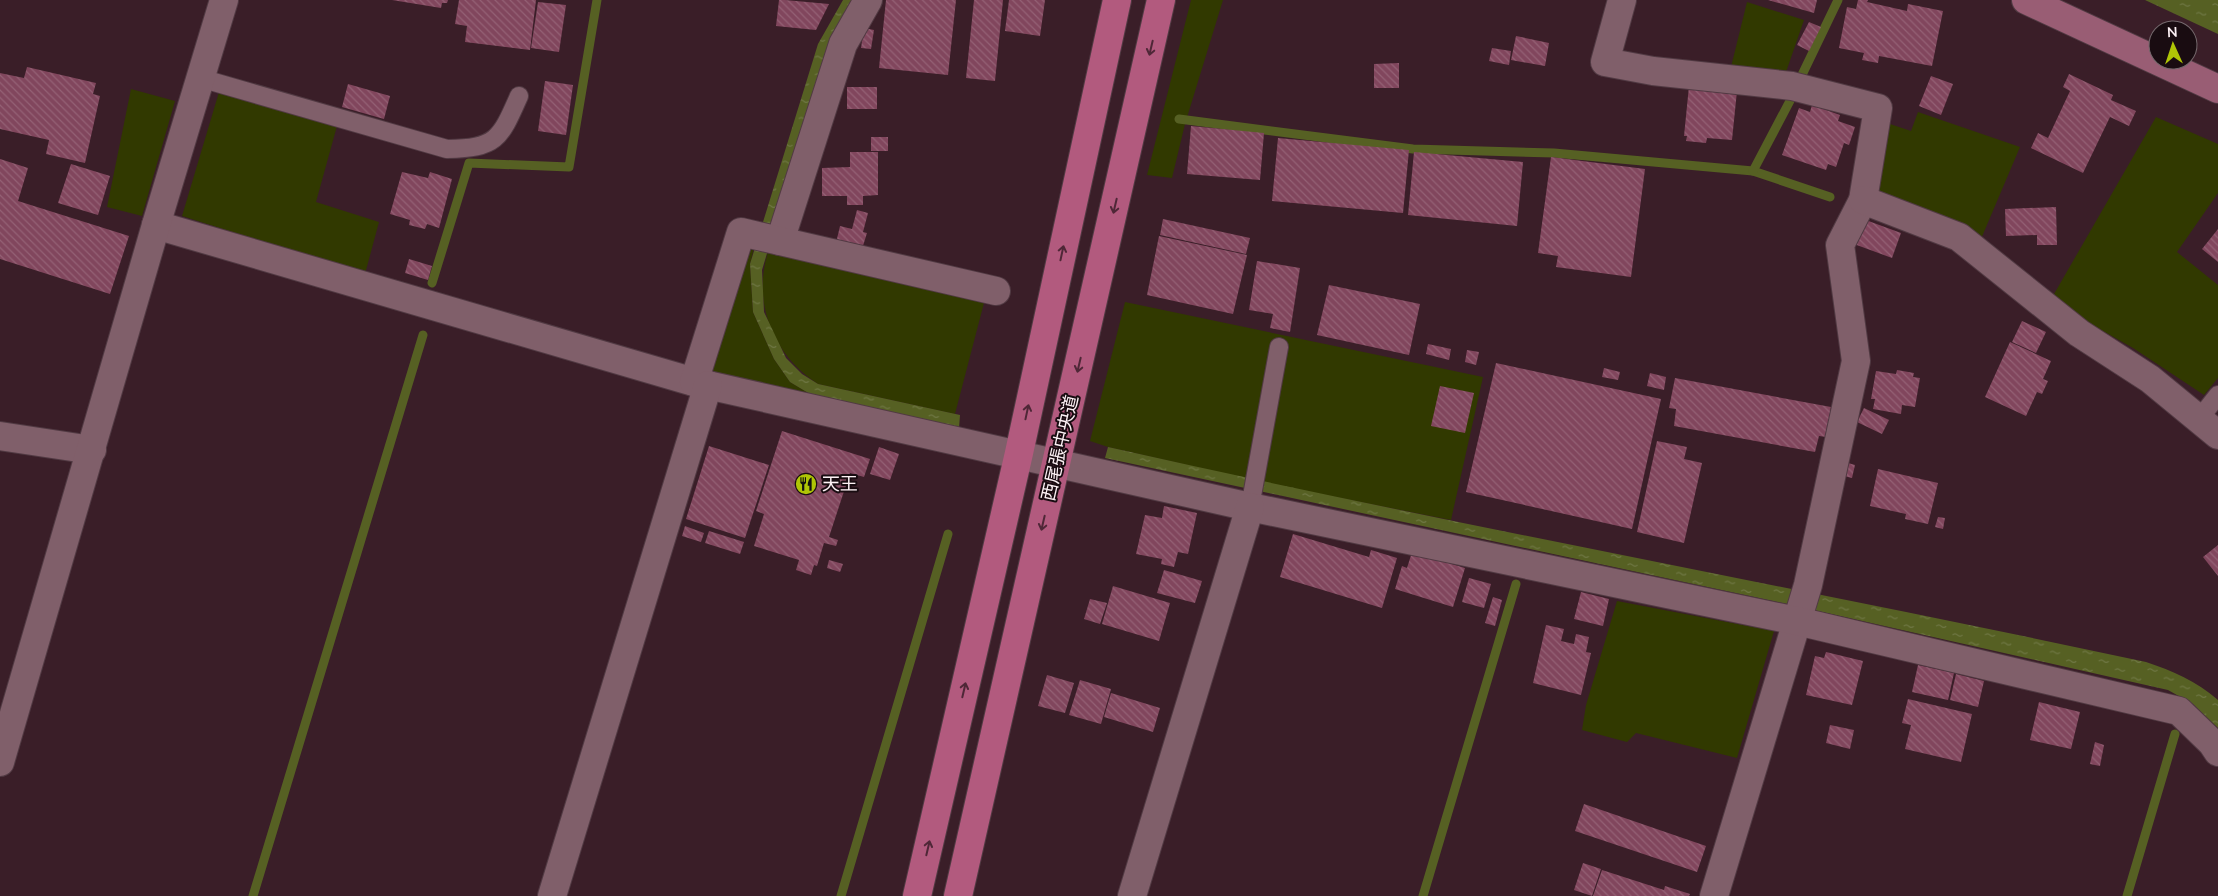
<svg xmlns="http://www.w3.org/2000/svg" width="2218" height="896" viewBox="0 0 2218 896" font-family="Mulish,'Noto Sans JP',sans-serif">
	<defs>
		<pattern id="water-ripples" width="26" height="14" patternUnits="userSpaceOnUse" patternTransform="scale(1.25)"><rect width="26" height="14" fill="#566023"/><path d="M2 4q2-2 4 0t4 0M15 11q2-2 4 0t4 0" fill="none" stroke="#6f7744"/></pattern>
		<pattern id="building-back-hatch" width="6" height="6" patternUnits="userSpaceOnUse" patternTransform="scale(1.25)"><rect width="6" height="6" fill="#81465d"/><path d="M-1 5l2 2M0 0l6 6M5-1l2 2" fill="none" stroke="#946175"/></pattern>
	</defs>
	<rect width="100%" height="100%" fill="#3a1e28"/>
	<g fill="#313900">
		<polygon points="1191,0 1223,0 1185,124 1172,178 1147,175"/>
		<polygon points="1747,2 1804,20 1785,75 1730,71"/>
		<polygon points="131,89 175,101 142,216 107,207"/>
		<polygon points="219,92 337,126 316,202 379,222 365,274 182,216"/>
		<polygon points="1918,112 2020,147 1981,239 1955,220 1869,190 1884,122 1911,131"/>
		<polygon points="2156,117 2218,144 2218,193 2177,252 2218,285 2218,378 2204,395 2133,348 2050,301"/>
		<polygon points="745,247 754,248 750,264 753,312 774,359 790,382 810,394 808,399 715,377 708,367"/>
		<path d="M768,252L985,299L955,414L818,384C773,355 752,303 768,252Z"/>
		<polygon points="1125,302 1483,377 1451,520 1270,484 1108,447 1090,441"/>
		<polygon points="1617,601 1774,631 1737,758 1636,733 1627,742 1582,730 1586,705"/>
	</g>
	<g fill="url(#water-ripples)">
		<polygon points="843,0 853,0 824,62 762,270 764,312 786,358 802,374 818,384 960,415 959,428 810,394 790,382 774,359 753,312 750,264 818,44"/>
		<polygon points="2145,0 2218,0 2218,34"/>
		<path d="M1108,447C1452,525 1801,588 2146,662C2173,671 2196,681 2218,700V728L2193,704L2168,690L1787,604L1105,458Z"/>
	</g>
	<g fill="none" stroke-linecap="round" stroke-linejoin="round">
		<g stroke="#566023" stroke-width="9">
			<polyline points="1801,77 1838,0"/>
			<polyline points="1179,119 1413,149 1554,153 1753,171 1830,197"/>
			<polyline points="1753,171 1792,97"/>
			<polyline points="432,283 469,163 569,167 597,0"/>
			<polyline points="253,896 423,335"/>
			<polyline points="841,896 948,534"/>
			<polyline points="1423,896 1516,584"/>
			<polyline points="2127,896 2175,734"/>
		</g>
	</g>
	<g fill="url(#building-back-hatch)">
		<polygon points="392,0 448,0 447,3 442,3 441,8"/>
		<polygon points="459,0 536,0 530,50 465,42 467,26 455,24"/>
		<polygon points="779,0 785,0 829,4 816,30 776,26"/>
		<polygon points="886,0 956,0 948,75 879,68"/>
		<polygon points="974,0 1003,0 995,81 966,78"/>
		<polygon points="1009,0 1045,0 1040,36 1005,31"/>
		<polygon points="1768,0 1817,0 1814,13"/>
		<polygon points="1858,0 1868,0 1867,2 1907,11 1908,4 1943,11 1932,66 1879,56 1878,63 1862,60 1864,53 1839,48 1847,7 1856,9"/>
		<polygon points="538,2 566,5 559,52 531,48"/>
		<polygon points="1809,22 1821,27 1809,51 1797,45"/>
		<polygon points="864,28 874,30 871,49 861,48"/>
		<polygon points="1516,36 1549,43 1545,66 1511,60"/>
		<polygon points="1492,48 1511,51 1509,65 1489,61"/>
		<polygon points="1399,63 1399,88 1374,88 1374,64"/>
		<polygon points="27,67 96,83 93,94 100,96 85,163 46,154 49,140 0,129 0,73 24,78"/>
		<polygon points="2069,74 2113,95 2111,100 2136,111 2129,126 2110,117 2083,173 2031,148 2038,133 2048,138 2070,91 2063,87"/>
		<polygon points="1931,76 1953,84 1941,115 1919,106"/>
		<polygon points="545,81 573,85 566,135 538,131"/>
		<polygon points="348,84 390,96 384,119 342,107"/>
		<polygon points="1689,86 1737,91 1732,140 1707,138 1706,143 1686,141 1687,136 1684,136"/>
		<rect x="847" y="87" width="30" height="22"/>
		<polygon points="1812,105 1840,115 1838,121 1855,127 1849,145 1844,143 1836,167 1828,164 1826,170 1782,155 1799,108 1810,112"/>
		<polygon points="1191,126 1264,133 1260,180 1187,174"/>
		<rect x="871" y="137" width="17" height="14"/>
		<polygon points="1278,138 1409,150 1403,213 1272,201"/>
		<polygon points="850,152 878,152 878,195 863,196 863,205 847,205 847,196 822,196 822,168 850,167"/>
		<polygon points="1414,152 1523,162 1517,226 1408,215"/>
		<polygon points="1551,157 1645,169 1631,277 1556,267 1558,256 1538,253"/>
		<polygon points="0,159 28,168 18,201 129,236 110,294 0,259"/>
		<polygon points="71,164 110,176 98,215 58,203"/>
		<polygon points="402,172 428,178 430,172 452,179 439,228 427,224 425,229 409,225 410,220 390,214"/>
		<polygon points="2056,207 2057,245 2037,245 2037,235 2006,236 2005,209"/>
		<polygon points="857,210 868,213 863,232 867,233 862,249 836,243 840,226 852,229"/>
		<polygon points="1163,219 1250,238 1246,254 1160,235"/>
		<polygon points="1863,219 1901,233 1892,258 1854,244"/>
		<polygon points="2218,229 2218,262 2202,249"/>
		<polygon points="1159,236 1247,255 1233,314 1147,295"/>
		<polygon points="409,259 432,266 428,280 405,273"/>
		<polygon points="1257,261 1300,268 1290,332 1270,328 1273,314 1249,310"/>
		<polygon points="1329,285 1420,304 1409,355 1317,335"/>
		<polygon points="2022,321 2046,332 2036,353 2012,342"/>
		<polygon points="2010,342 2051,361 2043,379 2048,381 2042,394 2037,392 2026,416 1985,397"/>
		<polygon points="1428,344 1451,349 1449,360 1426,354"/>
		<polygon points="1467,350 1479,352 1476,365 1465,362"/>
		<polygon points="1496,363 1661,399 1632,529 1466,492"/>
		<polygon points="1604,368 1620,372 1618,380 1602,377"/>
		<polygon points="1897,370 1914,373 1913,377 1920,378 1915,407 1902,405 1901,414 1873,409 1875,399 1871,399 1876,371 1896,374"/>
		<polygon points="1650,373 1666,377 1664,390 1647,386"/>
		<polygon points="1675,378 1831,407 1826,437 1819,436 1815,452 1674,426 1676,409 1669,408"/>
		<polygon points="1440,386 1474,393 1465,433 1431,426"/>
		<polygon points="1864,408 1889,420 1882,434 1857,422"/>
		<polygon points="782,431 870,459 864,477 850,473 829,537 838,540 836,546 824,543 817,566 814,565 811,575 796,570 799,560 754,546 764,514 756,511"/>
		<polygon points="1657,441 1687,447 1684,459 1702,463 1684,543 1637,532"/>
		<polygon points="709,446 769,465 745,538 686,519"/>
		<polygon points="879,447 899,454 890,480 870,474"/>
		<polygon points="1848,463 1855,465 1852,478 1844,476"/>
		<polygon points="1878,469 1938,483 1928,524 1905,519 1906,514 1870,506"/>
		<polygon points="1164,506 1197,513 1188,554 1178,552 1174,567 1161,564 1162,559 1136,554 1145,515 1162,518"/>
		<polygon points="1938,517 1945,518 1943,529 1935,527"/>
		<polygon points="685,526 704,533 701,542 682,536"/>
		<polygon points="709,531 744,542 740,554 705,543"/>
		<polygon points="1293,534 1369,557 1371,550 1397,558 1382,608 1280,577"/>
		<polygon points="2218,545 2218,576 2203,557"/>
		<polygon points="1412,552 1465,568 1453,607 1395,589 1402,566 1407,568"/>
		<polygon points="829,560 843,564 840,572 827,568"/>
		<polygon points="1164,570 1202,581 1195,603 1157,593"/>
		<polygon points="1469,578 1491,584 1484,608 1462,602"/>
		<polygon points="1113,586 1170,603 1159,641 1102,624"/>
		<polygon points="1581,592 1609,599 1603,626 1574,619"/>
		<polygon points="1493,597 1502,600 1495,626 1485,623"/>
		<polygon points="1090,599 1107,603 1100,624 1084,619"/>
		<polygon points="1546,625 1564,629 1561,641 1574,644 1576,634 1589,637 1586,652 1591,653 1581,695 1533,683"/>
		<polygon points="1826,652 1863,661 1852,705 1806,695 1815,656 1824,658"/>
		<polygon points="1918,665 1954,673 1948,700 1912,692"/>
		<polygon points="1956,674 1984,681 1978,707 1950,700"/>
		<polygon points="1047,675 1074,683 1065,713 1038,706"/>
		<polygon points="1080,680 1111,689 1101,724 1069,715"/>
		<polygon points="1111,693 1160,708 1153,732 1104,717"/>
		<polygon points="1908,699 1972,714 1961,762 1905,749 1911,725 1902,723"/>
		<polygon points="2039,702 2080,712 2071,749 2030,740"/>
		<polygon points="1830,725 1854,730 1850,749 1826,743"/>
		<polygon points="2095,742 2104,745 2100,766 2090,764"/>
		<polygon points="1584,804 1706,846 1697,872 1575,831"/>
		<polygon points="1583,863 1601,869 1592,896 1574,890"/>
		<polygon points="1602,870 1664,890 1665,886 1690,894 1689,896 1593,896"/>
	</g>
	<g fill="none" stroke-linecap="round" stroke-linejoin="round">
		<g stroke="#513a43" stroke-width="20">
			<g id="lane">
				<path d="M200,78L447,149C497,148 500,139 519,96"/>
				<polyline points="2199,419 2218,395"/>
				<polyline points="1250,507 1279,347"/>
			</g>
		</g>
		<g stroke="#513a43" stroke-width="30">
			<g id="street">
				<polyline points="1622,0 1605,62 1653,71 1792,86 1878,108 1863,200 1840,245 1856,361 1808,585 1714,896"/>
				<polyline points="1863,200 1959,237 2079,333 2150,379 2218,435"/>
				<polyline points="156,225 694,382 1250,507 1797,621 2179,711 2212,743 2218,752"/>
				<polyline points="780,241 843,44 868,0"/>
				<polyline points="694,382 741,232 996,291"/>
				<polyline points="0,436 92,450"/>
				<polyline points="0,762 156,225 224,0"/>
				<polyline points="552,896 708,385"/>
				<polyline points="1132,896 1250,507"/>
			</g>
		</g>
		<g stroke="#513a43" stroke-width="30">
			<polyline id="secondary" points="2026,0 2218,89"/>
		</g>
		<g stroke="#513a43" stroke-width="30">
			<g id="primary">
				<polyline points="917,896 1019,453 1117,0"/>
				<polyline points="958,896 1161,0"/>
			</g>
		</g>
		<use href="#lane" stroke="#805f6a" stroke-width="18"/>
		<use href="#street" stroke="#805f6a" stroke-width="28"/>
		<use href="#secondary" stroke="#995d74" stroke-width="28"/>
		<use href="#primary" stroke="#b25a7e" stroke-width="28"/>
	</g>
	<defs><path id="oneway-shaft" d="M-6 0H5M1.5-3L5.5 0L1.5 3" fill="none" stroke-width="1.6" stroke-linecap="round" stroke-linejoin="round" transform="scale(1.25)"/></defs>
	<g stroke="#4f2737">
		<use href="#oneway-shaft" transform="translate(1151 48) rotate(103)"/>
		<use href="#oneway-shaft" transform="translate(1115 206) rotate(103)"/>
		<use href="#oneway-shaft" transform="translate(1062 253) rotate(-78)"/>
		<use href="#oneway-shaft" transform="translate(1079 365) rotate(103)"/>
		<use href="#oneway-shaft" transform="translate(1027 412) rotate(-78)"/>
		<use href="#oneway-shaft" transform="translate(1043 523) rotate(103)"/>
		<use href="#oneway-shaft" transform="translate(964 690) rotate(-77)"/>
		<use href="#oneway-shaft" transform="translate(928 848) rotate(-77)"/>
	</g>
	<defs>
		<g id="restaurant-disc" transform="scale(1.125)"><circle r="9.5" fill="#afc506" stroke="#190c11"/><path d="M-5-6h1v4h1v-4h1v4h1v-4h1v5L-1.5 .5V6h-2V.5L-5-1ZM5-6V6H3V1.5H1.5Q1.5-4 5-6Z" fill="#111"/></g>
	</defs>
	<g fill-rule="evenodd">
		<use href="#restaurant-disc" x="806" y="484"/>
	</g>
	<g text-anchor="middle" stroke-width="4" stroke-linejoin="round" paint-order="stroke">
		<g font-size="18" fill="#fdf1f5" stroke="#190c11">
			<text transform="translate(1060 448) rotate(-77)" y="6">西尾張中央道</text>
		</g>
		<g font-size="18" fill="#fdf1f5" stroke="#190c11" text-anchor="start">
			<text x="822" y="490">天王</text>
		</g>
	</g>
	<g transform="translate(2173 45) rotate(357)"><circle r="24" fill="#190c11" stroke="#74686c"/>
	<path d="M0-4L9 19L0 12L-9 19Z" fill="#afc506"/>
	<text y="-8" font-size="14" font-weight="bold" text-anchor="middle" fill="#fdf1f5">N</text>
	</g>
</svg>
